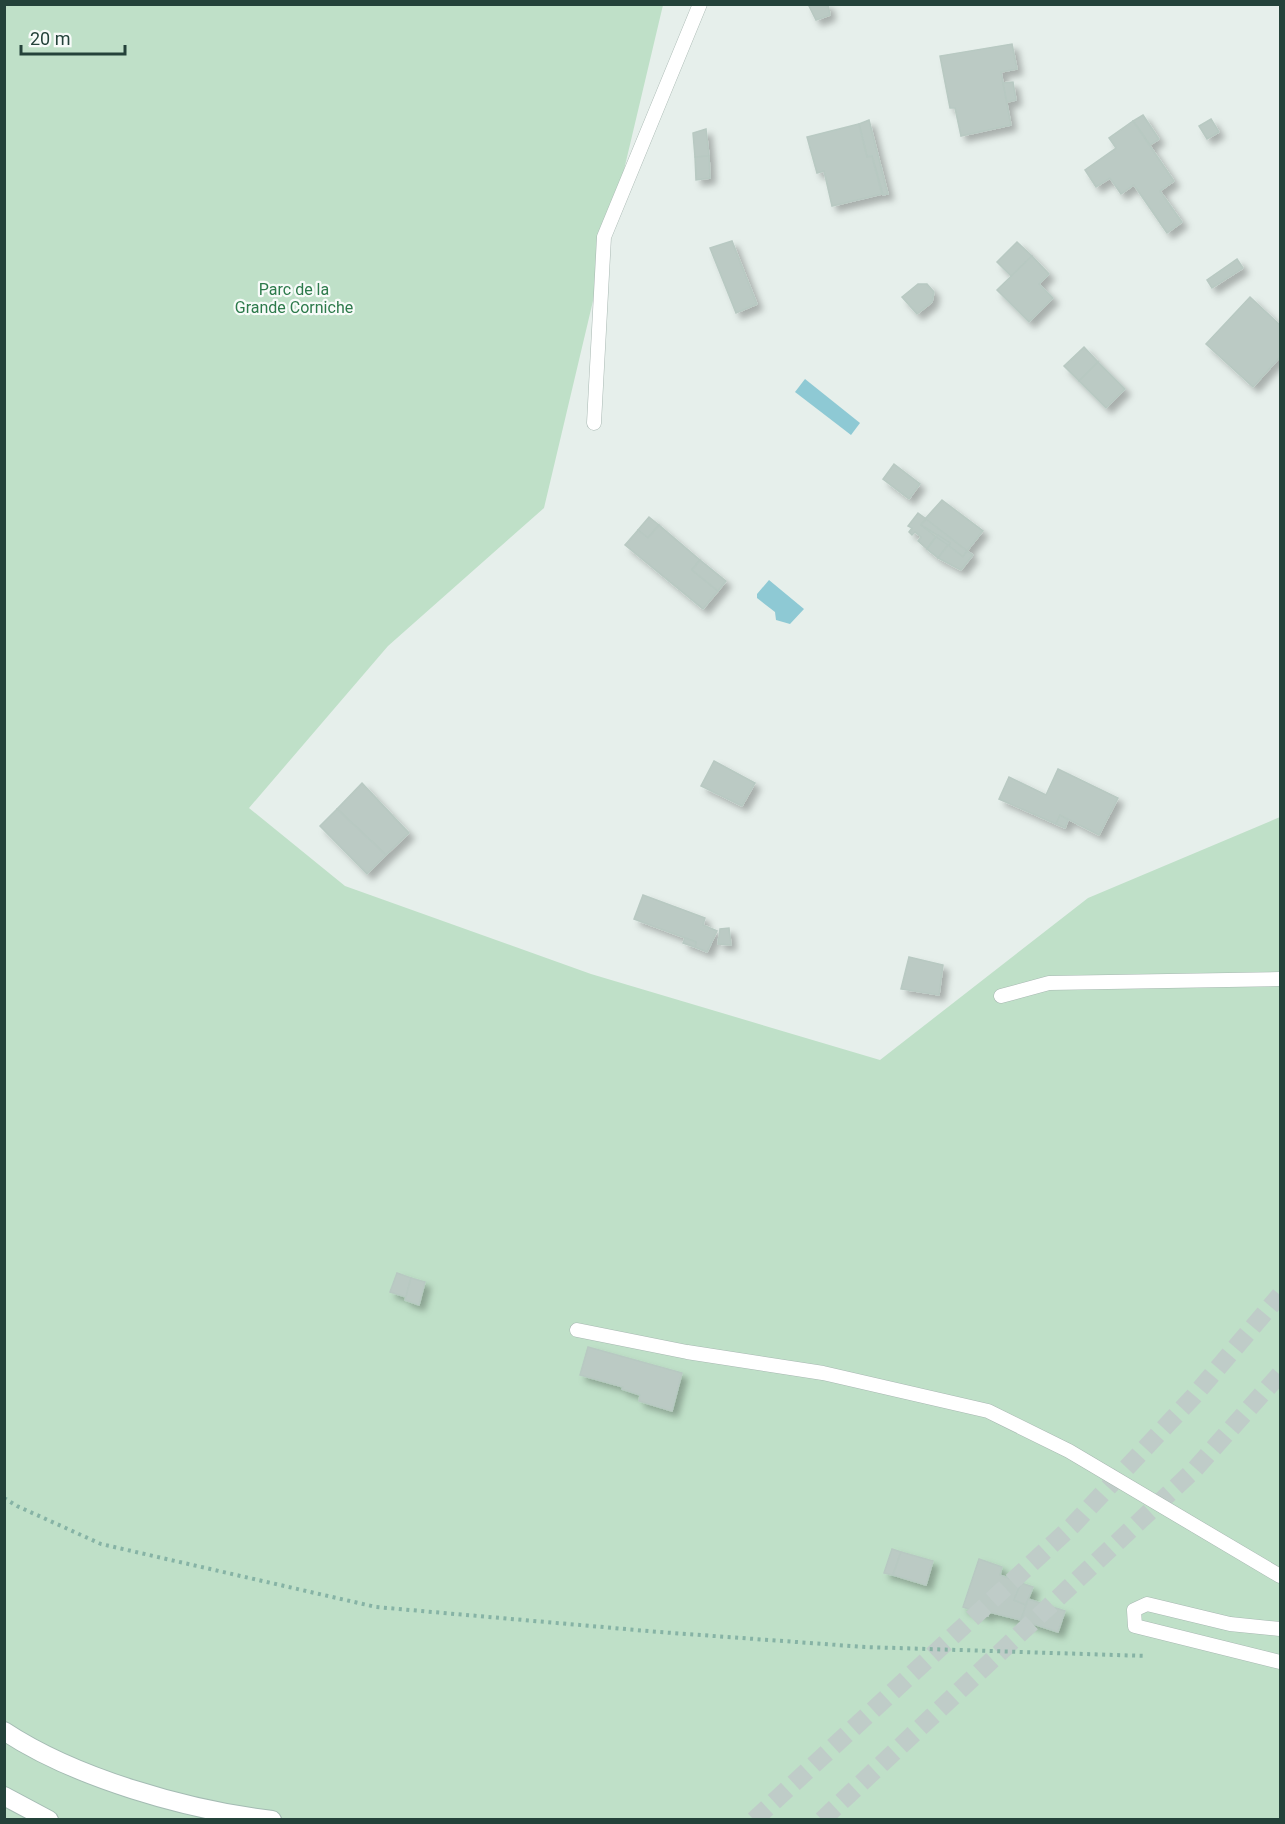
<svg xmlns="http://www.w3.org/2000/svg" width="1285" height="1824" viewBox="0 0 1285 1824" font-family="Roboto,sans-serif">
	<defs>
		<filter id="shadow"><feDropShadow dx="5.5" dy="5.5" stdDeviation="3" flood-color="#0004"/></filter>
	</defs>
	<rect width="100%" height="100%" fill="#e6efeb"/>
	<polygon fill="#bfe0c8" points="4,5 663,5 544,508 388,646 249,808 345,886 591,974 880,1060 1088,898 1280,817 1280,1819 5,1819"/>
	<g fill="#8ec9d4">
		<polygon points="805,379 860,423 851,435 795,392"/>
		<polygon points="769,580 804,609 790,624 776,620 775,612 757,598 757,594"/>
	</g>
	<g fill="#bbcac4" stroke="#b8c9c2" stroke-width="1.5" filter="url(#shadow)">
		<polygon points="808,4 828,4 830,15 816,20"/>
		<polygon points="1012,44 1017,69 1001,72 1011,125 961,136 955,108 950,108 940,56"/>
		<polygon points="1013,82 1016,100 1007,102 1003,83"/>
		<polygon points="1143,115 1159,139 1150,145 1133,121"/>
		<polygon points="1211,119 1219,132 1207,139 1199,126"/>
		<polygon points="869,120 888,194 883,195 872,156 867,157 859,124"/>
		<polygon points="1133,121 1174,181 1160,191 1182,222 1167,233 1134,185 1121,194 1110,178 1096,187 1085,170 1116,148 1109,138"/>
		<polygon points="859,124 867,157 872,156 882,194 832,206 824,171 817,173 807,137"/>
		<polygon points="706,129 709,156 695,157 693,133"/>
		<polygon points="709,156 710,178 696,180 695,157"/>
		<polygon points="732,241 757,304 736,313 710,248"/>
		<polygon points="1017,242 1032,256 1011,276 997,262"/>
		<polygon points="1032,256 1049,274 1039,284 1053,298 1029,322 997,290"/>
		<polygon points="1237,259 1243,268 1212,288 1207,280"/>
		<polygon points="918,284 927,284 934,292 932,302 917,314 902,297"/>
		<polygon points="1250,297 1280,325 1280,357 1253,387 1206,344"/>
		<polygon points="1084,347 1098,362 1079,381 1064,366"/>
		<polygon points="1098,362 1125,389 1106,408 1079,381"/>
		<polygon points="894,464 920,484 909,499 883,479"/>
		<polygon points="942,500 983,531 967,551 925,519"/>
		<polygon points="918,513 926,519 921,525 936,537 927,549 918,541 921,537 915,532 912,535 909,532 912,528 908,526"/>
		<polygon points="649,517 659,525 648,538 638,530"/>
		<polygon points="926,519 967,551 963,557 948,546 950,543 921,525"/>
		<polygon points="659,525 700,560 692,570 718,591 703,609 625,545 638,530 648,538"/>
		<polygon points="938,535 950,543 948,546 936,537"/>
		<polygon points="936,537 948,545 938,558 927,549"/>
		<polygon points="948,545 963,557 967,551 973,555 961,570 938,558"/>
		<polygon points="700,560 726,581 718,591 692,570"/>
		<polygon points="714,761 755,783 742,806 701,786"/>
		<polygon points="1058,769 1118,798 1099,835 1060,815 1056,824 999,799 1009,777 1046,795"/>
		<polygon points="362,783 409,833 386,855 337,809"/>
		<polygon points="337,809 386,855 367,874 320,826"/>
		<polygon points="1060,815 1068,820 1065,828 1056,824"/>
		<polygon points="643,895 705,918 703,925 717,931 707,952 695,947 696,942 634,919"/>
		<polygon points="729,928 731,945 718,944 720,929"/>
		<polygon points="685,938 696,942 695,947 683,943"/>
		<polygon points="909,957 943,965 939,995 901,989"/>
		<polygon points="397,1273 411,1278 406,1297 390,1292"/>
		<polygon points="411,1278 425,1282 419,1305 405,1300"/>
		<polygon points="588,1347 682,1373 672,1411 639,1401 640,1395 622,1389 623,1387 580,1375"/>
		<polygon points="892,1549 901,1552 893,1575 884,1573"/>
		<polygon points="901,1552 933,1561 926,1585 893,1575"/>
		<polygon points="979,1559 1002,1567 1000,1575 1021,1583 1014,1600 1026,1605 1021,1620 989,1612 988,1616 963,1607"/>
		<polygon points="1021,1583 1033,1587 1026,1605 1014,1600"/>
		<polygon points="1028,1599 1065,1611 1058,1632 1021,1620"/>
	</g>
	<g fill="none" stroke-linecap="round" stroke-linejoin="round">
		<g stroke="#bfccc8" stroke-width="18" stroke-dasharray="18 9" stroke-linecap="butt">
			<polyline points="754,1820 1072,1526 1194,1396 1280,1295"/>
			<polyline points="822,1820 1195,1469 1280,1374"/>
		</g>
		<g stroke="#a8b8b2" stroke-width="15">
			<g id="service">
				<polyline points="594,423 604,237 700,4"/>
				<polyline points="1001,996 1049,983 1280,979"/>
				<polyline points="577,1330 687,1352 823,1373 988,1411 1069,1451 1280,1576"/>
				<polyline points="1280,1629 1230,1624 1147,1604 1134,1610 1135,1626 1280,1662"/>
			</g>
		</g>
		<g stroke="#a4bbb3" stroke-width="20">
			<g id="secondary">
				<path d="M4,1731C75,1778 187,1810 272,1820"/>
				<polyline points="4,1796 49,1820"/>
			</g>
		</g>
		<polyline stroke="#86b3a5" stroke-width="4" stroke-dasharray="3 4.5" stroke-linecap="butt" points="4,1498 17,1506 101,1544 376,1607 659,1632 865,1647 1147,1656"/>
		<use href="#service" stroke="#fff" stroke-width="14"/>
		<use href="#secondary" stroke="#fff" stroke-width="18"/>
	</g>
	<g text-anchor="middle" stroke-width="4.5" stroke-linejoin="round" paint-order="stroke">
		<g font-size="16" fill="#2d7a4b" stroke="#f7fbf9">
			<text x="294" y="295">Parc de la<tspan x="294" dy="18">Grande Corniche</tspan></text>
		</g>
	</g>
	<rect width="1285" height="1824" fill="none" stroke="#24423a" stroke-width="12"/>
	<path d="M21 45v9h104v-9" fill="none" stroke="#24423a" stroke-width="3"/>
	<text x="30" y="45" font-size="18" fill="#24423a" stroke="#f7fbf9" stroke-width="4.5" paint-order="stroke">20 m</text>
</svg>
